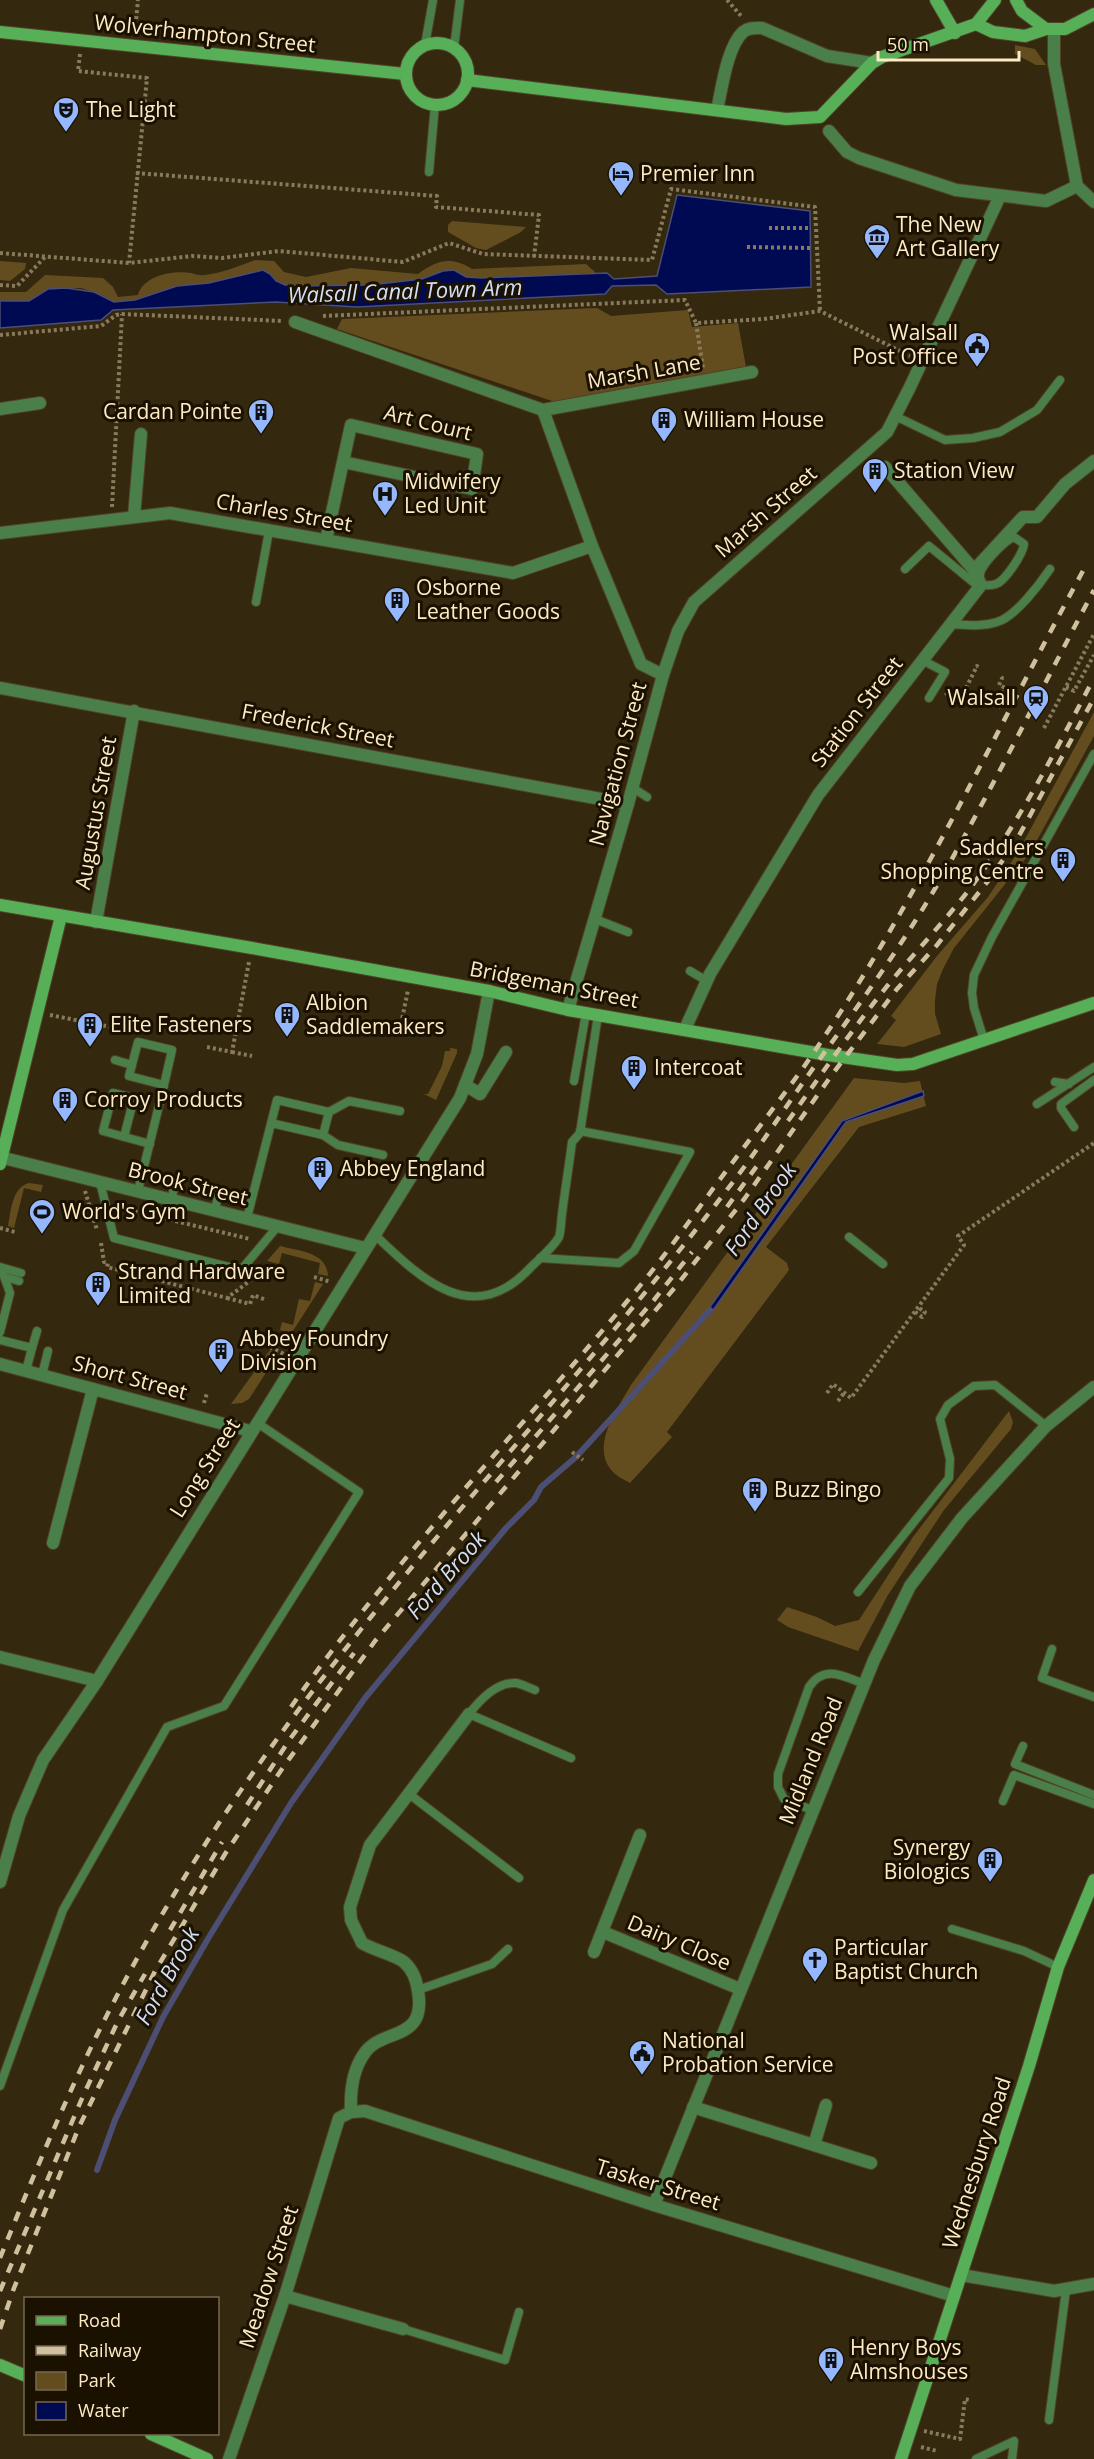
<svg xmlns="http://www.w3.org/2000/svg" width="1094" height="2459" viewBox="0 0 1094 2459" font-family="'Open Sans',sans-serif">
	<rect width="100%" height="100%" fill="#34280f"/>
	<g fill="#634d1f">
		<polygon points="1015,45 1035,49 1046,65 1036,65 1015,54"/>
		<polygon points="452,221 526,227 521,232 486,250 476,248 448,232 448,225"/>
		<path d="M255,260L274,261L284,272L306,277L351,268L418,274C437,260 451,256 472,269L586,264L596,273L481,278L466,277L454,270L444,271L422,279L370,285L300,286L285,285L276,281L270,274L251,273L209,283L177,286L136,300L114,302L102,295L81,288H66L48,289L29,301H0V292H26L45,275L103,278L113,287L118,297L138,295C143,276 172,270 191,273C195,274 200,276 205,275C221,273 240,266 255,260Z"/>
		<polygon points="0,261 26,263 25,269 10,281 0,280"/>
		<polygon points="597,308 611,316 688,310 692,327 738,323 746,367 555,402 337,329 342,319"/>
		<polygon points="1094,712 1094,736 1030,853 954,948 943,969 937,984 935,1000 935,1014 941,1034 904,1047 877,1044 896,1020 891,1016 937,956 988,897 1018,852"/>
		<polygon points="450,1048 457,1049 457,1053 436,1100 424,1094 428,1094 442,1066 445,1051 450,1051"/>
		<path d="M854,1078L904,1083L920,1081L926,1106L859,1127L766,1247L787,1263L789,1270L667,1432L672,1437L630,1483C625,1480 618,1477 614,1473C588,1448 618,1408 631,1385Z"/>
		<path d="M29,1183L43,1185L41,1192L24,1188L14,1228L8,1226C11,1211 12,1187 29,1183Z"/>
		<path d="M280,1246C299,1251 327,1252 328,1276L318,1274L320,1263L282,1253L279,1264L267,1261Z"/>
		<polygon points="315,1282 323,1284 282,1348 274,1344 283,1331 280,1330 282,1322 293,1325 299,1299 310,1301"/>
		<polygon points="270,1350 278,1354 249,1399 242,1403 231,1404"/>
		<polygon points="1009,1411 1013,1422 1011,1429 944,1510 888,1595 858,1651 788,1627 777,1620 787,1607 817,1617 835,1626 859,1620 913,1537"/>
	</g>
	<g fill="#000a52" stroke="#4c4e74" stroke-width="1.5">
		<polygon points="677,195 810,211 811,287 667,294 656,285 612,286 605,294 357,307 276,302 113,310 101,320 0,328 0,301 29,301 48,289 66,288 94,292 114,302 135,300 177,286 209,283 263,270 270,274 276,281 285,285 300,286 370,285 422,279 443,271 454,270 466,277 481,278 607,273 614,279 657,276"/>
		<polygon points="923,1091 924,1096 846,1122 709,1316 705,1314 842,1121"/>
	</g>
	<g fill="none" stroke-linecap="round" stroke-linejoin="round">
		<polyline stroke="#4c4e74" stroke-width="6" points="97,2170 115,2120 163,2017 209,1937 291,1803 365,1698 506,1528 534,1500 541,1487 576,1457 710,1310"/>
		<g stroke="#504328" stroke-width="10">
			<g id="lane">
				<polyline points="425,45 433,0"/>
				<polyline points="454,48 460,0"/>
				<polyline points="429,172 435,105"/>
				<polyline points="895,416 945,440 973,438 1000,432 1037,410 1060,380"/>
				<path d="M1014,537L1024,544C1023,554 1005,581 996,584C991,586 986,585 981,585C980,581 979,577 980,574C982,564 1005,540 1014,537Z"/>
				<polyline points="905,569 929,546 979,587"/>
				<polyline points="256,602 269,531"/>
				<path d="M951,624C967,625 982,627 997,622C1015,617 1040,584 1050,569"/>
				<polyline points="922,660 945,672 929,698"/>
				<polyline points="633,788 647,797"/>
				<polyline points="595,919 628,932"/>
				<polyline points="690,971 707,981"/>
				<polyline points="984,1040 974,1008 972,993 974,975 992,937 1094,754"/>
				<polygon points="138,1042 172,1050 164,1085 129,1076"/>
				<polyline points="115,1060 132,1065"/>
				<polyline points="574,1081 586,1013"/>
				<polyline points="1055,1082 1069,1084"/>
				<polyline points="1037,1104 1094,1067"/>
				<polyline points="329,1112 349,1101 400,1111"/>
				<polyline points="1074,1127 1061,1108 1061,1104 1094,1080"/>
				<polyline points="323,1135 338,1145 383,1155"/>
				<polyline points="124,1137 134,1098 113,1093 103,1131 150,1144"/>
				<polyline points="100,1182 114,1238 241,1270 278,1226"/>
				<polyline points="138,1191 164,1085"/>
				<polyline points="171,1200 176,1180"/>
				<polyline points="215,1210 219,1191"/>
				<polyline points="247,1218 277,1100 329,1112 323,1135 271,1123"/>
				<path d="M374,1234C421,1279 473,1330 531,1267C539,1259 553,1248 559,1237C561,1231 561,1221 562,1214C565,1190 569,1166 572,1142L580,1133L598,1015"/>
				<polyline points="849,1237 883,1264"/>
				<polyline points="540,1258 619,1263 634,1251 690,1152 580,1131"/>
				<polyline points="0,1267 21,1273"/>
				<polyline points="5,1277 19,1281"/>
				<polyline points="0,1332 10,1293 1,1268"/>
				<polyline points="0,1340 32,1348 26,1371"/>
				<polyline points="32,1348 37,1331"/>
				<polyline points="42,1375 48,1351"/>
				<polyline points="858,1592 949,1478 950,1459 940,1419 948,1405 974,1386 995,1385 1046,1426"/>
				<polyline points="1052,1649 1042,1678 1094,1697"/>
				<path d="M535,1690C529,1688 522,1684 516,1683C497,1682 479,1701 469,1714L571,1758"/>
				<polyline points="1023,1746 1015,1764 1094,1795"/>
				<polyline points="409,1794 519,1878"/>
				<polyline points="1003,1801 1014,1775 1094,1804"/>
				<path d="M812,1810L784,1799L778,1787V1774L809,1687C824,1664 844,1676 864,1684"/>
				<polyline points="952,1929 1024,1951 1058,1967"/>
				<polyline points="418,1990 492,1964 508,1949"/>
				<polyline points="0,2086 63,1910 167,1727 224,1706 359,1492 256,1422"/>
				<polyline points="403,2329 505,2360 519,2312"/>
				<polyline points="1049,2420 1066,2290"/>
				<polyline points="976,2459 1014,2441 1012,2459"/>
			</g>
		</g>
		<g stroke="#504328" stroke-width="14">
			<g id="street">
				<polyline points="1054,30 1054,64 1077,186 1094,202"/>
				<path d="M717,110C722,88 727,47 743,32C749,27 755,28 762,28L827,56L872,63"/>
				<polyline points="829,131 847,152 859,158 956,190 1046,201 1077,186"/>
				<polyline points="295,322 543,410 752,372"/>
				<polyline points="0,409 40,403"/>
				<polyline points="543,410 592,546 641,664 663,675 628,804 568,1010"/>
				<polyline points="885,467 974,570"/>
				<polyline points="134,517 141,434"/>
				<polyline points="0,533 170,513 513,573 592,546"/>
				<polyline points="326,540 351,425 477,454 472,489 343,462"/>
				<polyline points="663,675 678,631 694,602 887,432 909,389 1000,196"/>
				<polyline points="0,688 628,804"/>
				<polyline points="96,922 134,711"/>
				<polyline points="685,1029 710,974 818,795 981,585 974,570 1023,517 1037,517 1065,484 1094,461"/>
				<polyline points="465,1085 480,1094 506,1052"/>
				<polyline points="0,1157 365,1248"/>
				<polyline points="0,1364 250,1431"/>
				<polyline points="53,1543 93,1389"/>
				<polyline points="0,1657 97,1681"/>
				<polyline points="0,1882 19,1816 43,1760 97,1681 460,1098 477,1054 489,991"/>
				<polyline points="603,1932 740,1989"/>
				<polyline points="594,1952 640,1835"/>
				<polyline points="693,2107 871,2163"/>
				<path d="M351,2112C350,2091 352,2071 364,2054C381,2027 427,2043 418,1991C416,1979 413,1970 404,1962C395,1955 373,1950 362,1943L351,1920L350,1907L370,1845L469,1714"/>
				<polyline points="814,2145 826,2105"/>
				<polyline points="654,2205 874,1660 910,1586 962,1518 1046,1426 1094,1387"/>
				<polyline points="961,2275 1054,2291 1094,2284"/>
				<polyline points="285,2296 403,2329"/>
				<polyline points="229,2459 285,2296 339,2118 351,2112 365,2111 654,2205 954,2296"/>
			</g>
		</g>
		<g stroke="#504328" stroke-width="14">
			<g id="secondary">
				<polyline points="936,0 955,33"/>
				<polyline points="1016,0 1022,11 1046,29"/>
				<polyline points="976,24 993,32 1025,36 1046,29 1065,29 1094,14"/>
				<polyline points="0,32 405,74"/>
				<circle cx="437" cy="74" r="31"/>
				<polyline points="467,80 786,119 820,117 872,63 882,57 976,24 995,0"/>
				<polyline points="0,905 252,948 489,991 568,1010 828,1055 897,1065 913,1064 1094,1003"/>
				<polyline points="0,1164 61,916"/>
				<polyline points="0,2365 26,2376"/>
				<polyline points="151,2434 207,2459"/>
				<polyline points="901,2459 1029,2066 1058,1967 1094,1880"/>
			</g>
		</g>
		<g stroke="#897a5c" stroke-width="4" stroke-dasharray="3 3" stroke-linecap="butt">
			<polyline points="727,0 742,17"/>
			<polyline points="135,31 138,0"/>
			<polyline points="80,54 78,71 147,78 129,263"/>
			<polyline points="136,173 437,196 436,207 539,215 534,257"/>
			<polyline points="769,228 810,228"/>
			<polyline points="747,247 810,248"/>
			<polyline points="0,253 129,263 192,256 222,258 279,251 403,262 449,243 483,254 652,260 671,189 815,207 820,311"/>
			<polyline points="0,285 17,286 45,257"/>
			<polyline points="323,316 685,300 696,323 764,319 820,311 910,356"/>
			<polyline points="696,323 703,368"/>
			<polyline points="0,335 101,326 116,315 122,314 283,321"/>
			<polyline points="112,507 122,314"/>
			<polyline points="1001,677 1002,678 999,685 1010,690"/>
			<polyline points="1066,687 1074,691 1094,655"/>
			<polyline points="994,692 991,701 1001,707"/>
			<polyline points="945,693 960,700 977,666 978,667"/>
			<polyline points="997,704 1005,688"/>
			<polyline points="1044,728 1094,634"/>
			<polyline points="50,1015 131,1031"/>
			<polyline points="401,1024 408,990"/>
			<polyline points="207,1047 232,1052 249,962"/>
			<polyline points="232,1052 252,1056"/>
			<polyline points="85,1191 97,1230"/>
			<polyline points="117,1207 250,1239"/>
			<polyline points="0,1228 15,1232"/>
			<polyline points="101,1243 104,1262 108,1263 107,1267 227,1298 251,1280"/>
			<polyline points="314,1277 331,1282"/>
			<polyline points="227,1298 250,1304 253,1295 266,1300"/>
			<polyline points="915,1312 922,1317 925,1312 919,1308"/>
			<polyline points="270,1347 286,1355"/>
			<polyline points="141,1376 140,1384 148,1386 149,1378"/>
			<polyline points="142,1388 145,1377"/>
			<polyline points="827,1393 833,1384 851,1398 964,1245 958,1236 1094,1143"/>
			<polyline points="838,1401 844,1393"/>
			<polyline points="204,1403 207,1393"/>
			<polyline points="572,1452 583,1460"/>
			<polyline points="924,2431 960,2439 965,2399 969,2400"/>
			<polyline points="921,2447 937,2451"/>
		</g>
		<use href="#lane" stroke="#4a7f4a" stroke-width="8"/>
		<use href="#street" stroke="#4a7f4a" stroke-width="12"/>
		<use href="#secondary" stroke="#57af58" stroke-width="12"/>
		<g stroke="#d1c09d" stroke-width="4.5" stroke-dasharray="10 10" stroke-linecap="butt">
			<path d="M788,1121C821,1075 853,1028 888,985C919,947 954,912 982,872C1025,811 1059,744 1094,678"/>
			<polyline points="727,1207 759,1163"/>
			<polyline points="496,1482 654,1300 692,1252"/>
			<path d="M291,1707C398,1554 530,1420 648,1276C671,1247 693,1216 715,1186C744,1147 774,1108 803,1068C912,912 993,736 1084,569"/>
			<polyline points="247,1805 290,1739 354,1653"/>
			<polyline points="170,1930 222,1842"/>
			<path d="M0,2258C30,2184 61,2109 96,2037C158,1911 236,1790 322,1679C455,1506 607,1349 739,1174C765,1139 789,1102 814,1067C861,1002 909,936 948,866C999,775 1045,682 1094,590"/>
			<polyline points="0,2291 83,2096 118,2021 145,1974"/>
			<polyline points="0,2329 14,2288 79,2127 155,1971 225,1854 284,1766 375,1641 677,1285 745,1198 831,1076 897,989 937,945 988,881 1015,843 1094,698"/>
		</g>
	</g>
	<defs>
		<g id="theatre-pin" transform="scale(1.35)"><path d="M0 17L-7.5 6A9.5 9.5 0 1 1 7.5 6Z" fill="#94b7fd" stroke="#1b1100"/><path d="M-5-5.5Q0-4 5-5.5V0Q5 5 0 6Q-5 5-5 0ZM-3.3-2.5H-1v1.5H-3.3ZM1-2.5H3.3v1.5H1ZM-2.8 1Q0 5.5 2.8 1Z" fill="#111"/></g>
		<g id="hotel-pin" transform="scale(1.35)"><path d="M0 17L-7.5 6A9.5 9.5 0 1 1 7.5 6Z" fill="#94b7fd" stroke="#1b1100"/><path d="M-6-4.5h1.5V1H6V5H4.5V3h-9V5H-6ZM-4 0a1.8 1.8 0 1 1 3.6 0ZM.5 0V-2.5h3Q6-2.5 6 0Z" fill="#111"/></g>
		<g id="museum-pin" transform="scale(1.35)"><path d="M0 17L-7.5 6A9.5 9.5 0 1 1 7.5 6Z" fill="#94b7fd" stroke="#1b1100"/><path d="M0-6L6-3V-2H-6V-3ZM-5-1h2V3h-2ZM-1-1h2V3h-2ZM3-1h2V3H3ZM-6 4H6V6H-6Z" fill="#111"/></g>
		<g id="civic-pin" transform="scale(1.35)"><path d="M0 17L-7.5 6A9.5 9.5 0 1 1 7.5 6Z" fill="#94b7fd" stroke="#1b1100"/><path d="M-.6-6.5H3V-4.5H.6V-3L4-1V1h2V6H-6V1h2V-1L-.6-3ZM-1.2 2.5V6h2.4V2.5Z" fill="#111"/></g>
		<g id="building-pin" transform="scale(1.35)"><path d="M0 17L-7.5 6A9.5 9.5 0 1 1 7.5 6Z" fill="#94b7fd" stroke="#1b1100"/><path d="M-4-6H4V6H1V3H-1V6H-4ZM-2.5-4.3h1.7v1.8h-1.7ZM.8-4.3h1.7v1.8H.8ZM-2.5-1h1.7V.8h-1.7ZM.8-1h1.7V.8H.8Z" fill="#111"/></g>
		<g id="hospital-pin" transform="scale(1.35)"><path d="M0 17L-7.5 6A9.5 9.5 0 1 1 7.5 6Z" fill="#94b7fd" stroke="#1b1100"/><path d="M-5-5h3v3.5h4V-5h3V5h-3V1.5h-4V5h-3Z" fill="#111"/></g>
		<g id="station-pin" transform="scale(1.35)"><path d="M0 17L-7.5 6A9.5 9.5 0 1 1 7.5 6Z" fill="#94b7fd" stroke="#1b1100"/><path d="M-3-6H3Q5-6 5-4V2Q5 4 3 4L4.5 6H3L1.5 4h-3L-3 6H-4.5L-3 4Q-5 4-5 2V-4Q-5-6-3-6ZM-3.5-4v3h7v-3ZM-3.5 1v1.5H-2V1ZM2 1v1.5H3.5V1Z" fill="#111"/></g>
		<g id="stadium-pin" transform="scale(1.35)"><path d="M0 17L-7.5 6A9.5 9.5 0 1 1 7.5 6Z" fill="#94b7fd" stroke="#1b1100"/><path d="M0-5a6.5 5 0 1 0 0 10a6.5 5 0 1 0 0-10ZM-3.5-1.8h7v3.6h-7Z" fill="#111"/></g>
		<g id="church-pin" transform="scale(1.35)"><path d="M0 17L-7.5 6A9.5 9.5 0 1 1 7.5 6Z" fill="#94b7fd" stroke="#1b1100"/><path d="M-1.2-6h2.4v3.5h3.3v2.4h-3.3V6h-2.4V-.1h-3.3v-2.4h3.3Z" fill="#111"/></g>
	</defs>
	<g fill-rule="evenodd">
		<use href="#theatre-pin" x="66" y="110"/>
		<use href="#hotel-pin" x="621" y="174"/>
		<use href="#museum-pin" x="877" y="237"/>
		<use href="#civic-pin" x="977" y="345"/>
		<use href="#building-pin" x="261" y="412"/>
		<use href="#building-pin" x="664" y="420"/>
		<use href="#building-pin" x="875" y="471"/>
		<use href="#hospital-pin" x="385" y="494"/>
		<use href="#building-pin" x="397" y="600"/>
		<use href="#station-pin" x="1036" y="698"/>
		<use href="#building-pin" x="1063" y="860"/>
		<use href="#building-pin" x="287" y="1015"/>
		<use href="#building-pin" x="90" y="1025"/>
		<use href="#building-pin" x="634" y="1068"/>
		<use href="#building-pin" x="65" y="1100"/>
		<use href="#building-pin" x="320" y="1169"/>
		<use href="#stadium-pin" x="42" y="1212"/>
		<use href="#building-pin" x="98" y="1284"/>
		<use href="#building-pin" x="221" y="1351"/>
		<use href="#building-pin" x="755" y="1490"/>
		<use href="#building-pin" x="990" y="1860"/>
		<use href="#church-pin" x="815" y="1960"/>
		<use href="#civic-pin" x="642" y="2053"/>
		<use href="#building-pin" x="831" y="2360"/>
	</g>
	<g text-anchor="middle" stroke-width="6" stroke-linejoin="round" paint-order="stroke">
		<g font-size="21" fill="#feebc5" stroke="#1b1100">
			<text transform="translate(205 34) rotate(6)" y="7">Wolverhampton Street</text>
			<text transform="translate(644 372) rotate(-10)" y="7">Marsh Lane</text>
			<text transform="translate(428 423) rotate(14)" y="7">Art Court</text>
			<text transform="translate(766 512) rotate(-41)" y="7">Marsh Street</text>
			<text transform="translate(284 513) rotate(10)" y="7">Charles Street</text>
			<text transform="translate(857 712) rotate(-52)" y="7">Station Street</text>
			<text transform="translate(318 726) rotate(11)" y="7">Frederick Street</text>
			<text transform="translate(618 764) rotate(-75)" y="7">Navigation Street</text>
			<text transform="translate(96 813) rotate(-80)" y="7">Augustus Street</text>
			<text transform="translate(554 985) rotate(11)" y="7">Bridgeman Street</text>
			<text transform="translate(188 1184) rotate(14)" y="7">Brook Street</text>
			<text transform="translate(130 1378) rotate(15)" y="7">Short Street</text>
			<text transform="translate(205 1468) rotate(-58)" y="7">Long Street</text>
			<text transform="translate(811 1761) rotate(-68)" y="7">Midland Road</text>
			<text transform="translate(679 1943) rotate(23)" y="7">Dairy Close</text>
			<text transform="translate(977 2163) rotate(-72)" y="7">Wednesbury Road</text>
			<text transform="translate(658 2185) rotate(17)" y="7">Tasker Street</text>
			<text transform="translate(269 2277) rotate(-72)" y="7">Meadow Street</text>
		</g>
		<g font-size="21" fill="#feebc5" stroke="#1b1100" text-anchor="start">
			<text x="86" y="117">The Light</text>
			<text x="640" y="181">Premier Inn</text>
			<text x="896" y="232">The New<tspan x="896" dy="24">Art Gallery</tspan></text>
			<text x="958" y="340" text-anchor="end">Walsall<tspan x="958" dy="24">Post Office</tspan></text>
			<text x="242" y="419" text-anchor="end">Cardan Pointe</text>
			<text x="684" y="427">William House</text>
			<text x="894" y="478">Station View</text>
			<text x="404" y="489">Midwifery<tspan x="404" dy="24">Led Unit</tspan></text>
			<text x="416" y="595">Osborne<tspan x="416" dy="24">Leather Goods</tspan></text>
			<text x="1016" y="705" text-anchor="end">Walsall</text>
			<text x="1044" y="855" text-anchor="end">Saddlers<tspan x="1044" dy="24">Shopping Centre</tspan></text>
			<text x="306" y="1010">Albion<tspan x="306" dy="24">Saddlemakers</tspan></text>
			<text x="110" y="1032">Elite Fasteners</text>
			<text x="654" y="1075">Intercoat</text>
			<text x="84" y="1107">Corroy Products</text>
			<text x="340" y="1176">Abbey England</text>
			<text x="62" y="1219">World's Gym</text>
			<text x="118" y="1279">Strand Hardware<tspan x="118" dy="24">Limited</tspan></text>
			<text x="240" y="1346">Abbey Foundry<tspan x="240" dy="24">Division</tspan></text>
			<text x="774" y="1497">Buzz Bingo</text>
			<text x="970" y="1855" text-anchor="end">Synergy<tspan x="970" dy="24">Biologics</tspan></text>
			<text x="834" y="1955">Particular<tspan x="834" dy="24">Baptist Church</tspan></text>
			<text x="662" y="2048">National<tspan x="662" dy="24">Probation Service</tspan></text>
			<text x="850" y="2355">Henry Boys<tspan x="850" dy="24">Almshouses</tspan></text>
		</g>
		<g font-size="22" font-style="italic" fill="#d2dff8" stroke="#1b1100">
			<text transform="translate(405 291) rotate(-2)" y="8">Walsall Canal Town Arm</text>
			<text transform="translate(760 1209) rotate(-55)" y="8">Ford Brook</text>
			<text transform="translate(446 1575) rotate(-49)" y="8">Ford Brook</text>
			<text transform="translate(167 1976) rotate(-61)" y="8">Ford Brook</text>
		</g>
	</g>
	<rect x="24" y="2297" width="195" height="138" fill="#1b1100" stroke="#76684f" stroke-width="1.5"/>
	<rect x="36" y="2316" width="30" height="9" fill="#57af58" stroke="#76684f" stroke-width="1.5"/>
	<text x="78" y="2327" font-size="18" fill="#feebc5">Road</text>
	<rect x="36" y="2346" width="30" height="9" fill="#d1c09d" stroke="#76684f" stroke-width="1.5"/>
	<text x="78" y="2357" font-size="18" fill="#feebc5">Railway</text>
	<rect x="36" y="2372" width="30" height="18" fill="#634d1f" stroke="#76684f" stroke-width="1.5"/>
	<text x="78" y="2387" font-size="18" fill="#feebc5">Park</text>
	<rect x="36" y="2402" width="30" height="18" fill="#000a52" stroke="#76684f" stroke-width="1.5"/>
	<text x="78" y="2417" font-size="18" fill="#feebc5">Water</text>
	<path d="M878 51v9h141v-9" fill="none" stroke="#feebc5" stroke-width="3"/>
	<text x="887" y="51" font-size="18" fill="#feebc5" stroke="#1b1100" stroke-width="4.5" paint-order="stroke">50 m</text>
</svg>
